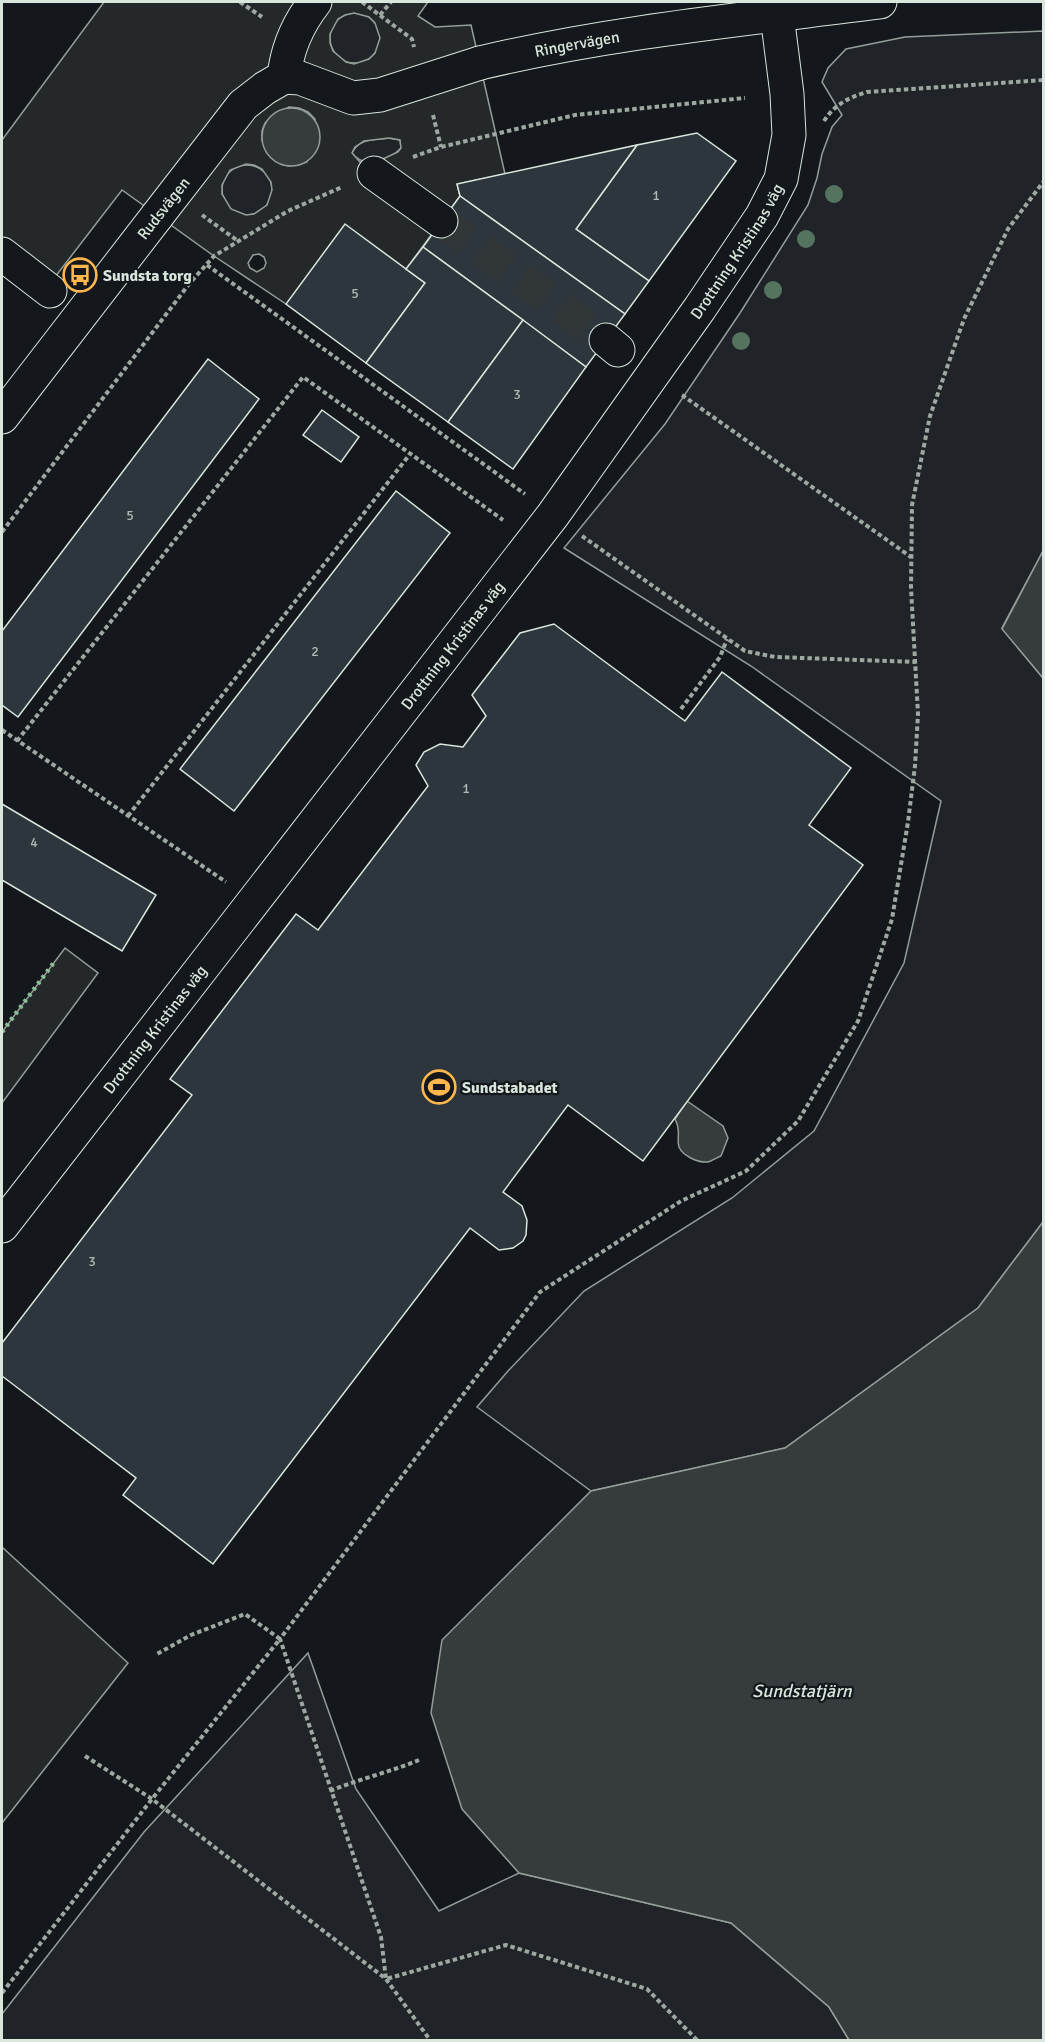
<svg xmlns="http://www.w3.org/2000/svg" width="1045" height="2042" viewBox="0 0 1045 2042" font-family="Signika,sans-serif">
	<rect width="100%" height="100%" fill="#14181c"/>
	<g fill="#202428" stroke="#939e99" stroke-width="1.5">
		<circle cx="355" cy="38" r="25"/>
		<polygon points="1043,31 1043,551 1002,628 1043,678 1043,1222 978,1308 785,1448 591,1491 477,1407 508,1371 584,1291 732,1198 814,1131 904,963 941,801 751,666 564,548 665,424 740,313 808,205 817,178 822,154 832,127 842,115 822,82 828,68 846,49 905,37"/>
		<path d="M389,138L400,140L401,148C389,161 363,169 352,153C359,138 374,140 389,138Z"/>
		<circle cx="247" cy="190" r="25"/>
		<polygon points="308,1653 356,1789 439,1911 519,1873 731,1923 829,2007 849,2040 2,2040 2,2014 144,1832"/>
	</g>
	<g fill="#24282b" stroke="#939e99" stroke-width="1.5" fill-rule="evenodd">
		<path d="M104,2H428L418,16L435,27L471,25L505,174L457,184L460,196L406,269L286,304L214,256L122,190L52,281L2,243V140ZM354,13L369,17L375,23L380,38L375,53L369,59L354,64L346,62L333,51L330,43V34L338,19L345,15ZM289,107L299,108L308,112L315,119L307,162L298,165L288,166L262,141V131L265,123ZM389,138L400,140L401,148L398,152L385,158L368,164L360,162L352,153L355,147L364,141ZM246,164L254,165L262,169L271,182L272,190L267,205L254,214L246,215L231,209L222,194V185L230,170ZM259,254L264,257L266,263L264,268L257,272L250,268L248,263L253,255Z"/>
		<polygon points="65,948 98,973 2,1103 2,1032"/>
		<polygon points="2,1547 128,1663 2,1823"/>
	</g>
	<g fill="#363b3e" stroke="#939e99" stroke-width="1.5">
		<circle cx="291" cy="137" r="29"/>
		<polygon points="1043,551 1044,678 1043,678 1002,629"/>
		<path d="M687,1101L723,1126L728,1138L721,1156C718,1157 712,1161 708,1162C698,1163 683,1156 679,1147C676,1138 682,1132 675,1119Z"/>
		<polygon points="1043,1222 1043,2040 849,2040 829,2007 731,1923 519,1873 462,1809 431,1713 442,1640 591,1491 785,1448 978,1308"/>
	</g>
	<g fill="#2c363c" stroke="#d8e6dc" stroke-width="1.5">
		<polygon points="697,133 736,161 649,281 576,229 637,145"/>
		<polygon points="637,145 576,229 649,281 625,314 460,196 457,184"/>
		<polygon points="460,196 625,314 586,367 423,247"/>
		<polygon points="345,224 425,283 366,363 286,304"/>
		<polygon points="423,247 523,320 448,422 366,363 425,283 406,269"/>
		<polygon points="523,320 586,367 513,469 448,422"/>
		<polygon points="208,359 259,399 18,717 2,705 2,631"/>
		<polygon points="322,410 359,437 341,462 303,435"/>
		<polygon points="396,491 450,533 234,811 180,769"/>
		<polygon points="554,624 685,721 722,672 851,768 809,825 863,865 643,1161 568,1105 503,1192 522,1206 527,1220 526,1235 523,1241 513,1248 499,1250 470,1228 213,1564 123,1495 136,1478 2,1376 2,1343 192,1095 170,1079 296,914 318,930 428,786 416,765 424,752 440,744 463,747 486,716 472,695 520,633"/>
		<polygon points="2,804 156,895 122,951 2,880"/>
	</g>
	<g fill="none" stroke-linecap="round" stroke-linejoin="round">
		<polyline stroke="#313739" stroke-width="33" stroke-dasharray="33 16" stroke-linecap="butt" points="441,221 606,340"/>
		<g stroke="#d8e6dc" stroke-width="35">
			<g id="street">
				<polyline points="284,77 300,78 353,98 380,95 480,63"/>
				<path d="M284,77C287,48 297,25 315,2"/>
				<polyline points="374,173 441,221"/>
				<polyline points="157,216 243,105 265,88 284,77"/>
				<polyline points="2,254 50,291"/>
				<polyline points="606,340 618,350"/>
				<path id="s1" d="M2,1226L553,515L700,308L762,216L781,179L789,135L787,94L777,15"/>
			</g>
		</g>
		<g stroke="#d8e6dc" stroke-width="35">
			<g id="secondary">
				<path id="s2" d="M480,63C611,32 746,19 880,2"/>
				<polyline points="2,417 157,216"/>
			</g>
		</g>
		<g stroke="#9da8a2" stroke-width="4" stroke-dasharray="4.5 3" stroke-linecap="butt">
			<polyline points="240,2 262,17"/>
			<polyline points="362,2 412,39 414,47"/>
			<polyline points="380,15 391,2"/>
			<polyline points="433,115 441,147"/>
			<path d="M824,121C835,104 848,98 867,92L1044,80"/>
			<polyline points="413,157 441,147 575,115 745,98"/>
			<polyline points="202,215 238,241"/>
			<polyline points="207,265 525,494"/>
			<polyline points="682,395 911,557"/>
			<polyline points="2,532 189,284 214,256 288,211 342,187"/>
			<polyline points="582,536 745,651 775,657 916,662"/>
			<polyline points="681,709 720,657 727,639"/>
			<polyline points="2,730 226,882"/>
			<polyline points="17,741 303,377 503,520"/>
			<polyline points="128,816 410,454"/>
			<polyline points="85,1756 152,1799 386,1979 430,2040"/>
			<path d="M330,1791C359,1779 390,1772 419,1760"/>
			<polyline points="2,1993 152,1799 280,1639 245,1614 191,1635 157,1654"/>
			<polyline points="697,2040 647,1989 506,1945 386,1979 381,1937 280,1639 540,1292 681,1201 746,1171 798,1121 858,1021 892,919 908,822 915,766 918,714 911,588 912,505 930,416 964,319 1008,229 1044,181"/>
		</g>
		<use href="#street" stroke="#14181c" stroke-width="33"/>
		<use href="#secondary" stroke="#14181c" stroke-width="33"/>
		<polyline stroke="#8ac095" stroke-width="4.5" stroke-dasharray="3 4.5" stroke-linecap="butt" points="2,1032 55,961"/>
	</g>
	<g fill="#55745f">
		<circle cx="834" cy="194" r="9"/>
		<circle cx="806" cy="239" r="9"/>
		<circle cx="773" cy="290" r="9"/>
		<circle cx="741" cy="341" r="9"/>
	</g>
	<defs>
		<g id="bus-ring" transform="scale(1.725)"><circle r="9.5" fill="#14181c" stroke="#ffb74d" stroke-width="1.5"/><path d="M-5-6H5V4H4V6H2V4H-2V6H-4V4H-5ZM-3.5-4V0h7V-4ZM-3.5 1.2v1.5H-2V1.2ZM2 1.2v1.5H3.5V1.2Z" fill="#ffb74d"/></g>
		<g id="stadium-ring" transform="scale(1.725)"><circle r="9.5" fill="#14181c" stroke="#ffb74d" stroke-width="1.5"/><path d="M0-5a6.5 5 0 1 0 0 10a6.5 5 0 1 0 0-10ZM-3.5-1.8h7v3.6h-7Z" fill="#ffb74d"/></g>
	</defs>
	<g fill-rule="evenodd">
		<use href="#bus-ring" x="80" y="275"/>
		<use href="#stadium-ring" x="439" y="1087"/>
	</g>
	<g text-anchor="middle" stroke-width="4.5" stroke-linejoin="round" paint-order="stroke">
		<g font-size="14" fill="#adbab4">
			<text x="656" y="200">1</text>
			<text x="355" y="298">5</text>
			<text x="517" y="399">3</text>
			<text x="130" y="520">5</text>
			<text x="315" y="656">2</text>
			<text x="466" y="793">1</text>
			<text x="34" y="847">4</text>
			<text x="92" y="1266">3</text>
		</g>
		<g font-size="16" fill="#d8e6dc" stroke="#14181c">
			<text dy="6" stroke="none"><textPath href="#s2" startOffset="99">Ringervägen</textPath></text>
			<text transform="translate(163 208) rotate(-52)" y="6">Rudsvägen</text>
			<text dy="6" stroke="none"><textPath href="#s1" startOffset="1221">Drottning Kristinas väg</textPath></text>
			<text dy="6" stroke="none"><textPath href="#s1" startOffset="735">Drottning Kristinas väg</textPath></text>
			<text dy="6" stroke="none"><textPath href="#s1" startOffset="249">Drottning Kristinas väg</textPath></text>
		</g>
		<g font-size="16" font-weight="bold" fill="#d8e6dc" stroke="#14181c" text-anchor="start">
			<text x="103" y="281">Sundsta torg</text>
			<text x="462" y="1093">Sundstabadet</text>
		</g>
		<g font-size="18" font-style="italic" fill="#d8e6dc" stroke="#14181c">
			<text x="802" y="1697">Sundstatjärn</text>
		</g>
	</g>
	<rect width="1045" height="2042" fill="none" stroke="#d8e6dc" stroke-width="6"/>
</svg>
